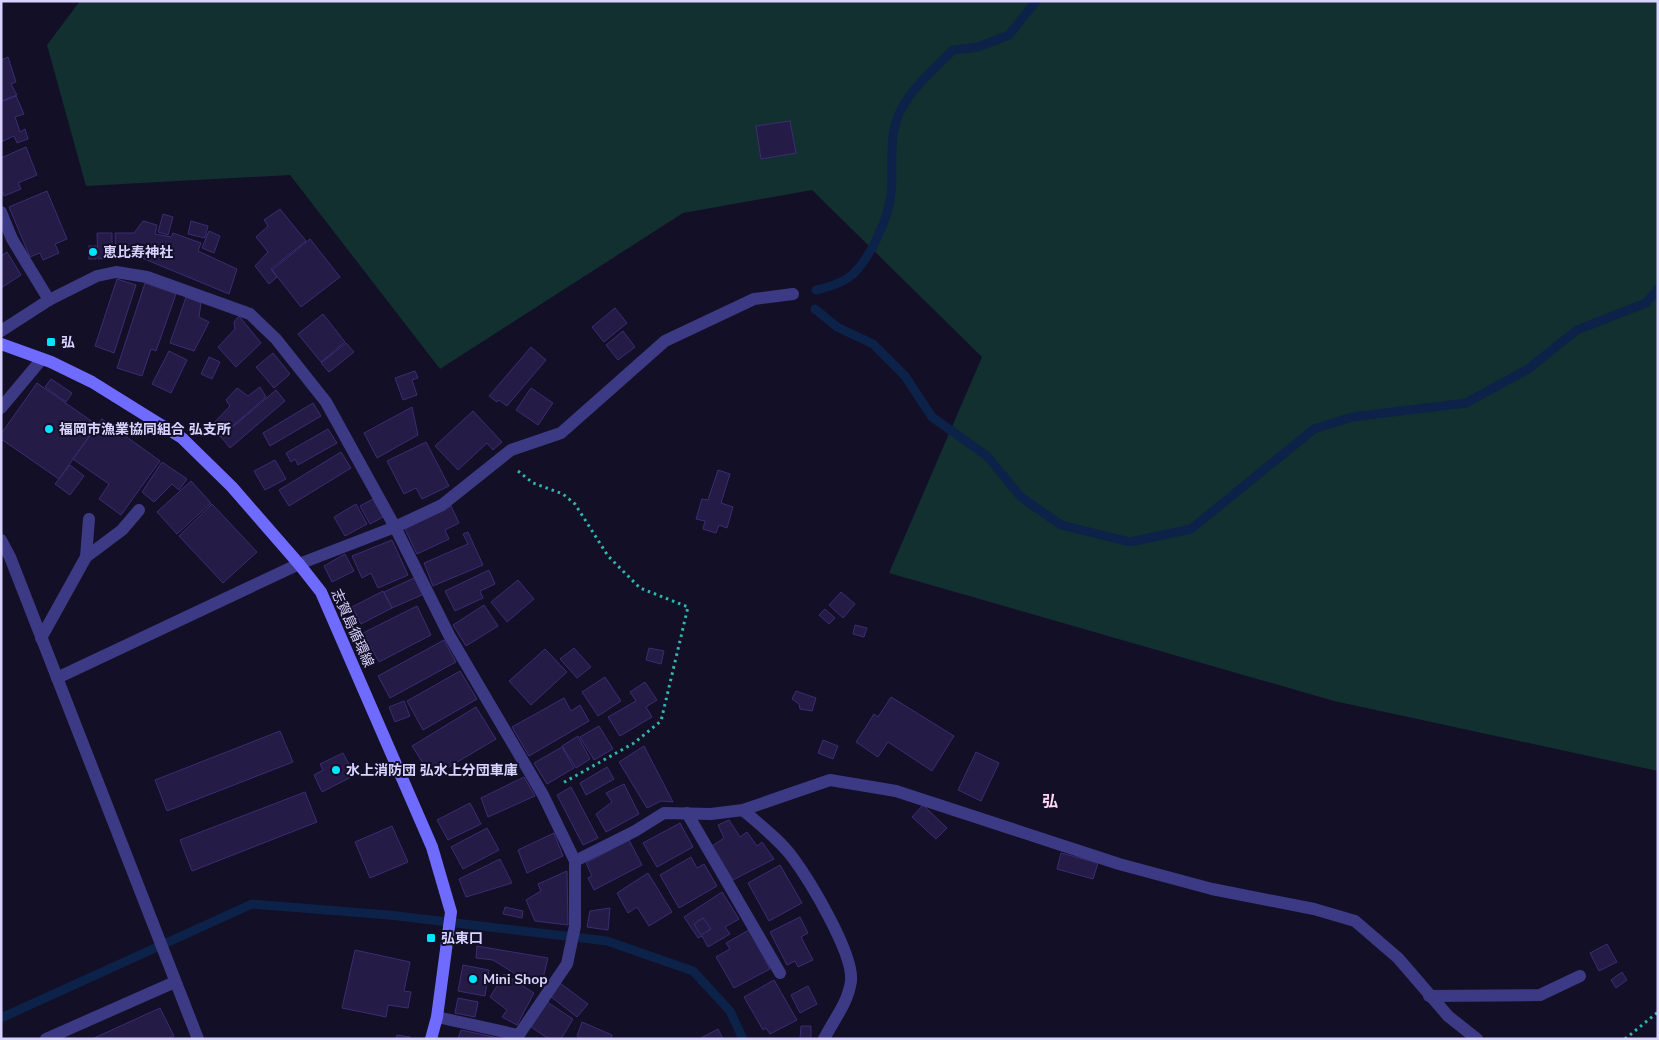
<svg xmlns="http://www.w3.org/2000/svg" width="1659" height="1040" viewBox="0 0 1659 1040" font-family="'Nunito Sans','Noto Sans JP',sans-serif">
	<rect width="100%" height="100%" fill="#130f26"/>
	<polygon fill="#12302f" points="80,1 1658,1 1658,771 1334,701 889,573 982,357 812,190 683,213 440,369 290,175 86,186 47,45"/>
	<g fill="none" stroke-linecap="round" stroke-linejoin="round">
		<g stroke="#0c2248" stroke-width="9">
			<path d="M816,290C826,288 838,284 848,278C868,264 889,218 891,194C894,171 889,148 895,125C903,95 931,72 953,50L978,47L1009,35L1036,1"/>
			<polyline points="815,309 837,327 873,344 905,376 932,417 987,456 1021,497 1061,525 1130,542 1191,529 1314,429 1352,417 1466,403 1528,369 1577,330 1646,303 1658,289"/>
			<polyline points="1,1018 252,904 389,915 607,941 693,971 730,1011 743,1039"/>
		</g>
	</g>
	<g fill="#241b47" stroke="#3b2d73">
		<polygon points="8,57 16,82 11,84 17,95 1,101 1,60"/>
		<polygon points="16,96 24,114 15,117 20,132 25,129 28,139 17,143 14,136 1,142 1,102"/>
		<polygon points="790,121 796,153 761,159 756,126"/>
		<polygon points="26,147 37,175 18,183 21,189 4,196 1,189 1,158"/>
		<polygon points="47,191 67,239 55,244 59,253 43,260 40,253 30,257 9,207"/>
		<polygon points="280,209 306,241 271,269 277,277 269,284 255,266 268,252 256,237 268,226 264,220"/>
		<polygon points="163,214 173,217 168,235 158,232"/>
		<polygon points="143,221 157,225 155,234 171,237 173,233 201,243 198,251 237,269 229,294 142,258 116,258 115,233 134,233"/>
		<polygon points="191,221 208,226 205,238 188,234"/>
		<polygon points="209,231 220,236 214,253 202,248"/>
		<polygon points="97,233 112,233 112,258 98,259"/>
		<polygon points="310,239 340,277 301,307 272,270"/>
		<rect x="89" y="246" width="7" height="13"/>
		<polygon points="7,252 21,275 1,288 1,256"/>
		<polygon points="117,279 136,285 114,353 95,346"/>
		<polygon points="145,283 176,294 156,351 151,349 142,376 117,368"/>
		<polygon points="186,297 201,303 199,317 209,322 194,351 170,343"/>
		<polygon points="615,308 627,323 604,342 592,327"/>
		<polygon points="323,314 345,342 321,362 298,334"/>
		<polygon points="239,316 261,343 236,367 218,347 235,329 234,322"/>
		<polygon points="623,331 635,347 618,360 606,345"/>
		<polygon points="346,343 354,352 329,372 321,363"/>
		<polygon points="531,347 546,360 507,406 499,400 497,402 489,396"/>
		<polygon points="169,351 187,360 171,393 152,384"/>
		<polygon points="273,353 290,374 274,388 256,367"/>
		<polygon points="209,357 220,362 212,379 201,374"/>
		<polygon points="415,371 418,378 412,380 417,395 403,400 395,378"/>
		<polygon points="51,379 72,393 66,402 45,387"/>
		<polygon points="37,383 97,425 59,479 1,439 1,434"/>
		<polygon points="260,387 266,397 220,437 211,426 230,406 226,400 237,388 248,396"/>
		<polygon points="531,388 553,403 538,425 516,410"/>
		<polygon points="276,390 285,401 230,448 221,437"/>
		<polygon points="313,403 321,416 270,446 263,433"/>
		<polygon points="412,407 418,435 377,458 364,433"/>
		<polygon points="473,411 502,442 493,450 487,443 458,470 435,446"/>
		<polygon points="102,419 160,461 121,515 99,499 109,484 73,459"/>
		<polygon points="328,429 337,443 298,465 295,459 291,462 286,453"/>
		<polygon points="426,442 449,486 422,499 416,488 404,494 387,461"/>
		<polygon points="341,452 351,468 289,506 279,490"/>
		<polygon points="275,460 286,479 265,490 254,471"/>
		<polygon points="162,462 187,479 179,490 172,484 154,502 142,492"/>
		<polygon points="70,465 84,476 70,495 55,484"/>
		<polygon points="718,470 730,474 721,503 733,507 727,528 719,525 716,533 703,529 705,521 696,519 702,499 708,500"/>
		<polygon points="191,481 211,503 177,534 157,512"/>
		<polygon points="373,499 383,517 370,524 360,506"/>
		<polygon points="212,504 257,552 223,583 179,536"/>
		<polygon points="356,504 367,524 345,536 334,517"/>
		<polygon points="451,506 459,523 445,530 449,539 417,554 405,529"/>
		<polygon points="468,532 483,565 433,586 424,563 468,544 463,534"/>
		<polygon points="392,540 408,575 378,588 371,573 362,578 352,556"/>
		<polygon points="345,554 354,571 332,582 324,566"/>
		<polygon points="489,570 495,584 480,591 483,598 455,611 445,591"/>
		<polygon points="416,577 424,594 392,608 384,592"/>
		<polygon points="518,580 534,599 507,622 491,602"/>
		<polygon points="383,591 392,608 361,624 352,607"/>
		<polygon points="841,592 855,604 843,618 829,605"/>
		<polygon points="484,605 498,626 466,646 453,625"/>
		<polygon points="417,606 431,635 379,662 363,633"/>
		<polygon points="825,609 835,618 829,624 819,615"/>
		<polygon points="855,625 867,628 864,637 853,634"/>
		<polygon points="444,640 456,662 390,698 378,676"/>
		<polygon points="574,648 591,667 577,678 560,659"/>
		<polygon points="649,648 664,651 661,664 646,660"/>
		<polygon points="545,649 567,672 531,705 509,681"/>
		<polygon points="460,671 477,699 423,730 407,701"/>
		<polygon points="605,677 621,701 598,716 582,692"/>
		<polygon points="645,682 657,700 646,707 652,717 620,736 608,717 636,701 630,692"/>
		<polygon points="796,691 816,698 812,711 800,709 799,704 792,699"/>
		<polygon points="891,697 954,736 932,771 888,742 878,757 856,742 874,714 878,717"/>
		<polygon points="564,698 571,711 580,705 589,721 529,756 512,727"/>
		<polygon points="404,701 410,716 395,722 389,707"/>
		<polygon points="476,707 496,739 432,777 412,746"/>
		<polygon points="599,726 613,749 594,760 580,737"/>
		<polygon points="280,731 293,762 167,811 155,780"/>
		<polygon points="578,736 590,759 576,768 562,746"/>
		<polygon points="823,740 838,746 833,759 818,753"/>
		<polygon points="644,746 673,802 661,801 647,808 619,762"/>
		<polygon points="562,747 574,768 547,784 534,763"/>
		<polygon points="976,752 999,763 981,801 958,790"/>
		<polygon points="343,753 355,775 322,792 314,775 323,770 320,764"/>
		<polygon points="607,767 614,779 586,795 580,783"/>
		<polygon points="524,777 535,796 488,817 481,798"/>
		<polygon points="624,784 639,814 606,832 596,814 612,802 606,793"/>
		<polygon points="571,787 598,838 583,845 557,795"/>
		<polygon points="305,792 317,822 192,871 180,840"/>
		<polygon points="470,803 481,824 448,840 437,820"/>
		<polygon points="923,805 947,828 936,839 912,817"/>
		<polygon points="729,820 740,837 747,832 757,846 762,842 774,859 733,880 712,846 724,838 718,825"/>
		<polygon points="680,823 693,847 657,867 643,843"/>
		<polygon points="392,826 408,862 370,878 355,842"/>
		<polygon points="487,828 499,850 463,869 451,847"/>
		<polygon points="554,833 563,856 527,873 518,850"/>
		<polygon points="629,840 642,865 594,890 588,878 592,876 586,863"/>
		<polygon points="1061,853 1098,863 1093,879 1057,869"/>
		<polygon points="691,857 697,868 704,864 717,886 679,908 660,875"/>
		<polygon points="500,859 512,883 466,897 459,879"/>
		<polygon points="780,865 802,903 769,921 748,883"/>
		<polygon points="567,871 568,925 535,921 526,900 541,891 538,884"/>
		<polygon points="648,873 672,912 649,926 637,907 628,913 617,893"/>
		<polygon points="722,892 739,919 725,927 730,934 708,947 702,936 698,938 684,917"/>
		<polygon points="505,907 523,911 522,918 503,914"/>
		<polygon points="610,908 608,930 587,927 590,911"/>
		<polygon points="800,917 808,933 801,937 813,960 798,967 795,961 787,965 770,932"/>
		<polygon points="703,918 711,929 701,935 694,924"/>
		<polygon points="749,930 770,969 734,988 716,957 730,949 726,943"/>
		<polygon points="1607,944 1617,962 1599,971 1590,953"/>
		<polygon points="477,946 548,958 543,978 533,985 493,960 476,958"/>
		<polygon points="355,950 410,962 404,991 411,992 408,1008 388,1005 386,1017 342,1008"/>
		<polygon points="463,965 489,970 485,996 458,991"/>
		<polygon points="1622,972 1627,980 1616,988 1611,980"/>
		<polygon points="504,974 534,993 517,1025 502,1017 507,1010 490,997"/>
		<polygon points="774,980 797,1020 770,1034 766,1028 763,1030 744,997"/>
		<polygon points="560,983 588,1004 577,1017 550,996"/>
		<polygon points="808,986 817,1004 800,1013 791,995"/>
		<polygon points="458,998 478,1002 475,1017 455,1013"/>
		<polygon points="547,1002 573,1019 561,1039 549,1039 531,1027"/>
		<polygon points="160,1008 174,1036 167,1039 92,1039"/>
		<polygon points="582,1022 612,1035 611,1039 583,1039 577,1036"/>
		<polygon points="801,1026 811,1026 811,1039 800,1039"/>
		<polygon points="718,1029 723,1039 699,1039"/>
		<polygon points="461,1030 503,1039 458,1039"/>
		<polygon points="397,1035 410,1037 410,1039 396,1039"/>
	</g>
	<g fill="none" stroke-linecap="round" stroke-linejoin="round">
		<g stroke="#2fb8b0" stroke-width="3" stroke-dasharray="2.5 4" stroke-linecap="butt">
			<polyline points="518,471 533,483 563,494 575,504 608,556 640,588 688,607 661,721 634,743 561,784"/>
			<polyline points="1625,1039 1658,1012"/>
		</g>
		<g stroke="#3d3a85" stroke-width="12">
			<polyline points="1,408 42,359"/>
			<polyline points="86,557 122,530 139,510"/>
			<polyline points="41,638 86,557 89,519"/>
			<polyline points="1429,996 1540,995 1580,976"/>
			<polyline points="437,1017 518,1035"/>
		</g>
		<g stroke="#3d3a85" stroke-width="12">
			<polyline points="1,212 12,239 49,300"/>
			<polyline points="1,331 49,300 97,276 116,272 147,277 250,314 276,339 326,402 395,527 449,635 543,795 575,861"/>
			<polyline points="1,540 10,557 198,1039"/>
			<polyline points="57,678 299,564 395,527 442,505 511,450 561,433 665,341 754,299 793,294"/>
			<path d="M743,810C760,825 780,840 793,858C810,881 854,954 851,981C848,1003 834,1019 824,1039"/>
			<polyline points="687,813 780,973"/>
			<polyline points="46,1039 175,982"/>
			<polyline points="516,1039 567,964 575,926 575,861 635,831 664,813 711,814 743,810 830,780 896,791 1119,864 1212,889 1314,909 1355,921 1398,958 1448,1016 1477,1039"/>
		</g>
		<polyline stroke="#6f6bff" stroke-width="12" points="1,344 51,362 92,382 182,438 232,487 299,564 321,592 432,847 451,912 437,1017 431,1039"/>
	</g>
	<g fill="#00e5ff" stroke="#130f26" stroke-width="2">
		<circle cx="93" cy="252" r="5"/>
		<rect x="46" y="337" width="10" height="10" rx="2.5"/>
		<circle cx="49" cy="429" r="5"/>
		<circle cx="336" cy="770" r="5"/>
		<rect x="426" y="933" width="10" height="10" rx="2.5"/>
		<circle cx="473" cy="979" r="5"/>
	</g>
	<g text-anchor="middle" stroke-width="4" stroke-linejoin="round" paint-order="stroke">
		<g font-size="14" font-weight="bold" fill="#d9d4ff" stroke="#130f26" text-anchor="start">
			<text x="103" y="257">恵比寿神社</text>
			<text x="61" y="347">弘</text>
			<text x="59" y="434">福岡市漁業協同組合 弘支所</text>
			<text x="346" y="775">水上消防団 弘水上分団車庫</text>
			<text x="441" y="943">弘東口</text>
			<text x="483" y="984">Mini Shop</text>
		</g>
		<g font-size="14" fill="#d9d4ff" stroke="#130f26">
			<text transform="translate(353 628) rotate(66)" y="5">志賀島循環線</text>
		</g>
		<g font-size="16" font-weight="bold" fill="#ffd6f0" stroke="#130f26">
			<text x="1050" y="807">弘</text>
		</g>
	</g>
	<rect width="1659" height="1040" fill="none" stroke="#d9d4ff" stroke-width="5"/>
</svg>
